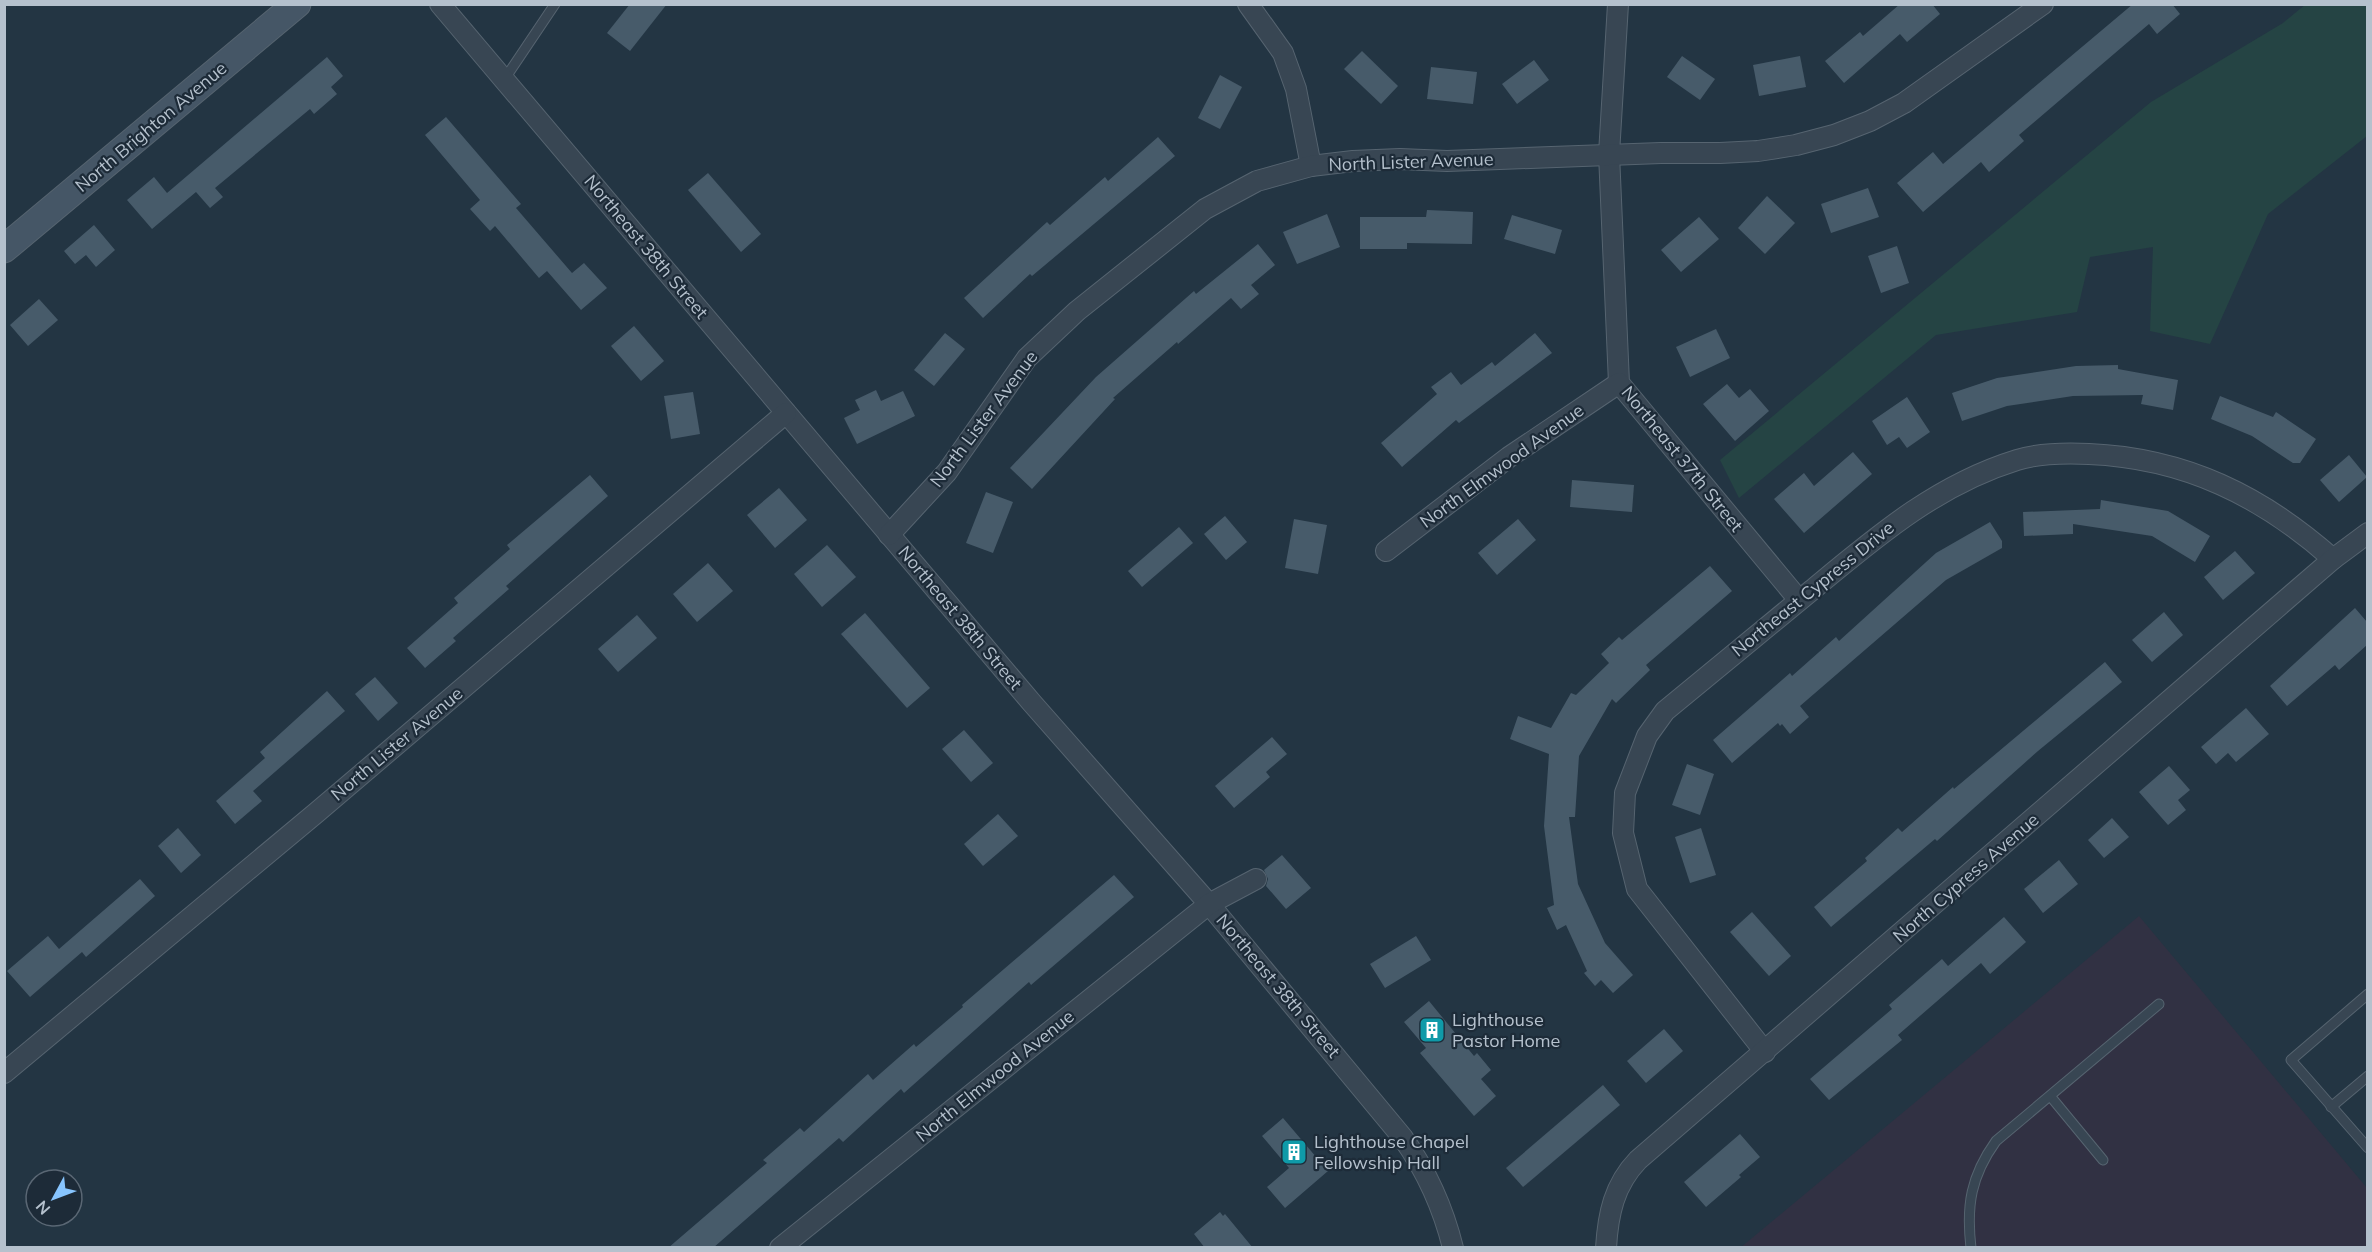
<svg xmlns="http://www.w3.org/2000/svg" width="2372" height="1252" viewBox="0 0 2372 1252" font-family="Mulish,sans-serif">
	<rect width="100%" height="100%" fill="#233543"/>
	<polygon fill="#313143" points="2139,916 2367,1188 2367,1247 1740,1248"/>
	<polygon fill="#254444" points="2306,4 2367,5 2367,136 2268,214 2210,344 2150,331 2153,247 2090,257 2077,312 1936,335 1739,498 1720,460 2151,102 2283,23"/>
	<g fill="#475b6a">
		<polygon points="630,4 667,4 630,51 607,33"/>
		<polygon points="1900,4 1932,4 1940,14 1907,42 1900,34 1844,83 1825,61 1860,32 1863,36"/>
		<polygon points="2133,4 2172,4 2180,14 2157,34 2149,24 2019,135 2024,141 1989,172 1981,162 1923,212 1897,183 1933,152 1943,164"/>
		<polygon points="1362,51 1398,86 1381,104 1344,69"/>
		<polygon points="1682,56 1715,79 1700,100 1667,77"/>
		<polygon points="1800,56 1806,87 1759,96 1753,65"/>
		<polygon points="327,57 343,76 331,87 337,94 314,114 310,109 215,188 223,197 210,208 196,192 152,229 127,200 154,177 167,193"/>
		<polygon points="1534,60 1549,80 1517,104 1502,84"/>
		<polygon points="1431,67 1477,72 1473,104 1427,99"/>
		<polygon points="1220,75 1242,87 1220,129 1198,118"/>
		<polygon points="446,117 521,204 516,208 572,273 584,263 607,288 581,310 547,271 539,278 495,226 490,231 470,209 480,200 425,135"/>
		<polygon points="1158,137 1175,156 1032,276 1030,274 983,318 964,298 1047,222 1050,225 1105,177 1108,181"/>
		<polygon points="708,173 761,234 741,252 688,190"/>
		<polygon points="1868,188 1879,217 1831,233 1821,204"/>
		<polygon points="1767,196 1795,223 1765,254 1738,228"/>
		<polygon points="1427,210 1473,212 1472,244 1407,243 1407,249 1360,249 1360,217 1426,217"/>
		<polygon points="1327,214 1340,247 1297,264 1283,232"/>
		<polygon points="1512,215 1562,230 1555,254 1504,239"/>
		<polygon points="1699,217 1719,239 1681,272 1661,250"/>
		<polygon points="94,225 115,250 96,267 86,255 75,264 64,251"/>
		<polygon points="1258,244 1275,265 1251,285 1259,294 1241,309 1231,298 1178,344 1177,342 1113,398 1115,399 1032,489 1010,468 1096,377 1194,291 1196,294"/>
		<polygon points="1897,246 1909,283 1881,293 1868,256"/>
		<polygon points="39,299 58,320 28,346 10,325"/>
		<polygon points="634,326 664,361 641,381 611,346"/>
		<polygon points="1716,329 1730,358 1690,377 1676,347"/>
		<polygon points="945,333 965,349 934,386 914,370"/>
		<polygon points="1535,333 1552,353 1459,423 1456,420 1402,467 1381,443 1437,394 1431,387 1451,372 1461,385 1492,362 1495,366"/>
		<polygon points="2118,365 2118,369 2178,380 2173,410 2141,404 2143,395 2073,396 2007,406 1962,421 1952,393 1997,378 2076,366"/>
		<polygon points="1727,384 1739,398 1750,389 1769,411 1735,441 1703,404"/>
		<polygon points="876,390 881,401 903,391 915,416 857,444 844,418 860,410 855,400"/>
		<polygon points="693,392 700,434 671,439 664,396"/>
		<polygon points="2220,396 2273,417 2276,412 2316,439 2300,463 2293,463 2252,436 2211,419"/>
		<polygon points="1907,397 1930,432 1907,448 1899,437 1887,445 1872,421"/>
		<polygon points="1853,452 1872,474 1804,533 1774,499 1804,473 1814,486"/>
		<polygon points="2349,455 2367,477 2339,502 2320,480"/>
		<polygon points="590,475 608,496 506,586 509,589 453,638 456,641 425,668 407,648 458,603 454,598 510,549 507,545"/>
		<polygon points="1572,480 1634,485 1632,512 1570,507"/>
		<polygon points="779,488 807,520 775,548 747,515"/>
		<polygon points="986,492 1013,502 993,553 966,543"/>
		<polygon points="2101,500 2168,511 2210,536 2195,562 2152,536 2073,524 2073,534 2024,536 2023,512 2100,509"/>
		<polygon points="1225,516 1247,542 1226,560 1204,534"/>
		<polygon points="1294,519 1327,525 1318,574 1285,568"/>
		<polygon points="1518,519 1536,540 1497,575 1478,553"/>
		<polygon points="1990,522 2002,541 2002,548 1946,580 1800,706 1809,717 1790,734 1782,724 1780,726 1778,723 1732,763 1713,740 1790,673 1792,676 1836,637 1839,641 1936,553"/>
		<polygon points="1179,527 1193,543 1142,587 1128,571"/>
		<polygon points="827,545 856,577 822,607 794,574"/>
		<polygon points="2235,551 2255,573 2223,600 2204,577"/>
		<polygon points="708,563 733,591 697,622 673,594"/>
		<polygon points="1710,566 1732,591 1646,665 1650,670 1616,703 1612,699 1579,756 1575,817 1569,817 1578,884 1605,943 1633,975 1613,993 1601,980 1595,986 1584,973 1587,971 1566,925 1557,930 1547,908 1554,905 1544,826 1549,754 1510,739 1518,716 1551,728 1571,693 1576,695 1609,663 1601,654 1619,637 1622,640"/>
		<polygon points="2355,608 2367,622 2367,645 2339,670 2335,665 2287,706 2270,686"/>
		<polygon points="2164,612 2183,635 2152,662 2132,640"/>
		<polygon points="865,613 930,688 907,708 841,634"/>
		<polygon points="637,615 657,638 618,672 598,649"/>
		<polygon points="2105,662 2122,682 2038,751 1937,841 1935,839 1831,927 1814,907 1867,861 1865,858 1898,828 1902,832 1953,787 1954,789"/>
		<polygon points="375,677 398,703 378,721 355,694"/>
		<polygon points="327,691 345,711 253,791 262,801 235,824 216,801 265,758 260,752"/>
		<polygon points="2246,708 2269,734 2236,762 2228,753 2216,764 2201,747"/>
		<polygon points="964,730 993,763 971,782 942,749"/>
		<polygon points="1272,737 1287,754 1266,772 1270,777 1234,808 1215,786"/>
		<polygon points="1687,764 1714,774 1700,815 1672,805"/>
		<polygon points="2169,766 2190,790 2178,800 2186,810 2168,825 2139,792"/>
		<polygon points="998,814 1018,836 983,866 964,844"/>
		<polygon points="2112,818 2129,837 2104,858 2088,840"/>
		<polygon points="178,828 201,855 181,873 158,846"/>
		<polygon points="1701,828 1716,875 1690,883 1675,837"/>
		<polygon points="1282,855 1311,888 1286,909 1266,886 1268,879 1264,870"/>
		<polygon points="2059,860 2078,884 2043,913 2024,889"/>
		<polygon points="1114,875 1134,897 1031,985 1029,982 904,1093 901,1089 843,1142 839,1138 713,1248 668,1248 767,1163 763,1160 800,1128 804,1132 868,1074 873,1080 914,1044 916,1047 963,1007 962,1005"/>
		<polygon points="140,879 155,896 86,957 82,952 30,997 7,971 48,936 59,949"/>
		<polygon points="1752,912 1791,956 1769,976 1730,932"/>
		<polygon points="2004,917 2026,942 1990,974 1981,963 1898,1035 1902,1040 1829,1100 1810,1079 1892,1009 1889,1005 1942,959 1948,966"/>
		<polygon points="1416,936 1431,960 1385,988 1370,964"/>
		<polygon points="1429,1001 1474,1056 1477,1053 1491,1070 1481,1079 1496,1096 1474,1116 1420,1053 1426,1048 1404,1022"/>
		<polygon points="1664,1029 1683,1051 1646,1083 1627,1061"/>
		<polygon points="1603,1085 1620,1105 1523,1187 1506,1168"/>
		<polygon points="1283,1118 1328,1171 1285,1208 1267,1187 1289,1168 1262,1136"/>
		<polygon points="1740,1134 1760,1157 1739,1175 1741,1177 1706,1207 1684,1182"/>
		<polygon points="1220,1212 1223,1216 1225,1214 1253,1248 1205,1248 1194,1234"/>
	</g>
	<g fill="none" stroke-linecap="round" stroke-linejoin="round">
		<g stroke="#566470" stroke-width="11">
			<g id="service">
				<polyline points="504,80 555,4"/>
				<polyline points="2368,994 2291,1060 2368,1148"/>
				<polyline points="2051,1097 2103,1160"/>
				<polyline points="2331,1107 2368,1076"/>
				<path d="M1971,1248C1966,1205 1971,1176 1996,1141L2159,1004"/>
			</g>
		</g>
		<g stroke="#566470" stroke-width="22">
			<g id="minor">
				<path d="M440,4L1032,703L1209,904L1403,1138C1427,1172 1443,1207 1453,1248"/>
				<polyline points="1248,4 1283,53 1296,89 1311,166"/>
				<polyline points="1618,4 1609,154 1619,383 1799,600"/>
				<polyline points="889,535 947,472 1027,358 1077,311 1205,209 1257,181 1311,166 1353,161 1400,159 1447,161 1661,153 1720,153 1758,151 1796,145 1834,135 1870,121 1904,103 2043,4"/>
				<polyline points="1386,551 1509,457 1619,383"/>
				<path d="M1765,1052L1637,889L1623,833L1625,793L1647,736L1665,711C1714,671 1763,630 1812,590C1876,537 1936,485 2017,460C2039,453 2067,453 2089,454C2185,458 2262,496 2333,559"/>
				<polyline points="4,1073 316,813 786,413"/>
				<polyline points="780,1248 1209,904 1256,879"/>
				<path d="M1606,1248C1608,1214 1614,1185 1638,1160L2333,559L2368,533"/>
			</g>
		</g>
		<g stroke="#566470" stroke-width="29">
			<polyline id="secondary" points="4,249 297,4"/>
		</g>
		<use href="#service" stroke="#384653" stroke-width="9"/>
		<use href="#minor" stroke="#384653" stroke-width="20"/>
		<use href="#secondary" stroke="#455666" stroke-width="27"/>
	</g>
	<defs>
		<g id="building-square" transform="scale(1.35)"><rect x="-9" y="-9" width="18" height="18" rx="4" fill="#0f9aa8" stroke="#1d2b38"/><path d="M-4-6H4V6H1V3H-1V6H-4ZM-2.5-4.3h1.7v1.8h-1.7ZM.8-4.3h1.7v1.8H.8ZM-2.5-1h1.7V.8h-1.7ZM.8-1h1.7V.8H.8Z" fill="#fff"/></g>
	</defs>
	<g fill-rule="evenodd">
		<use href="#building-square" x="1432" y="1030"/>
		<use href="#building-square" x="1294" y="1152"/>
	</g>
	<g text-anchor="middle" stroke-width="4.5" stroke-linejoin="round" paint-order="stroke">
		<g font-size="18" fill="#b5c1cd" stroke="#1d2b38">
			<text transform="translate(151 127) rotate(-40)" y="6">North Brighton Avenue</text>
			<text transform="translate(1411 162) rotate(-2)" y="6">North Lister Avenue</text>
			<text transform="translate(646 247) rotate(50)" y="6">Northeast 38th Street</text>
			<text transform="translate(984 419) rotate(-53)" y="6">North Lister Avenue</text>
			<text transform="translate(1682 459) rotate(51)" y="6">Northeast 37th Street</text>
			<text transform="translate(1502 466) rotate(-36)" y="6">North Elmwood Avenue</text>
			<text transform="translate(1813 589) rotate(-39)" y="6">Northeast Cypress Drive</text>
			<text transform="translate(960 618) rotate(50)" y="6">Northeast 38th Street</text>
			<text transform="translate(397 744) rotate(-40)" y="6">North Lister Avenue</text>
			<text transform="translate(1966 878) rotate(-41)" y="6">North Cypress Avenue</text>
			<text transform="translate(1278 986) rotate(50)" y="6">Northeast 38th Street</text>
			<text transform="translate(995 1076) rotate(-39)" y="6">North Elmwood Avenue</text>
		</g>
		<g font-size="18" fill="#b5c1cd" stroke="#1d2b38" text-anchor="start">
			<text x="1452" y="1026">Lighthouse<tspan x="1452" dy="21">Pastor Home</tspan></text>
			<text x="1314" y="1148">Lighthouse Chapel<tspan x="1314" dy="21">Fellowship Hall</tspan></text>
		</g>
	</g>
	<rect width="2372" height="1252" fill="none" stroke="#b5c1cd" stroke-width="12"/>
	<g transform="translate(54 1198) rotate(229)"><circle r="28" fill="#1d2b38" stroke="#5a6774" stroke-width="1.5"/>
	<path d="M0-4.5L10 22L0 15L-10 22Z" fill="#87c5ff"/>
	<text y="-9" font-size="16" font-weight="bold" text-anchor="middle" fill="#b5c1cd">N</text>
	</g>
</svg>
